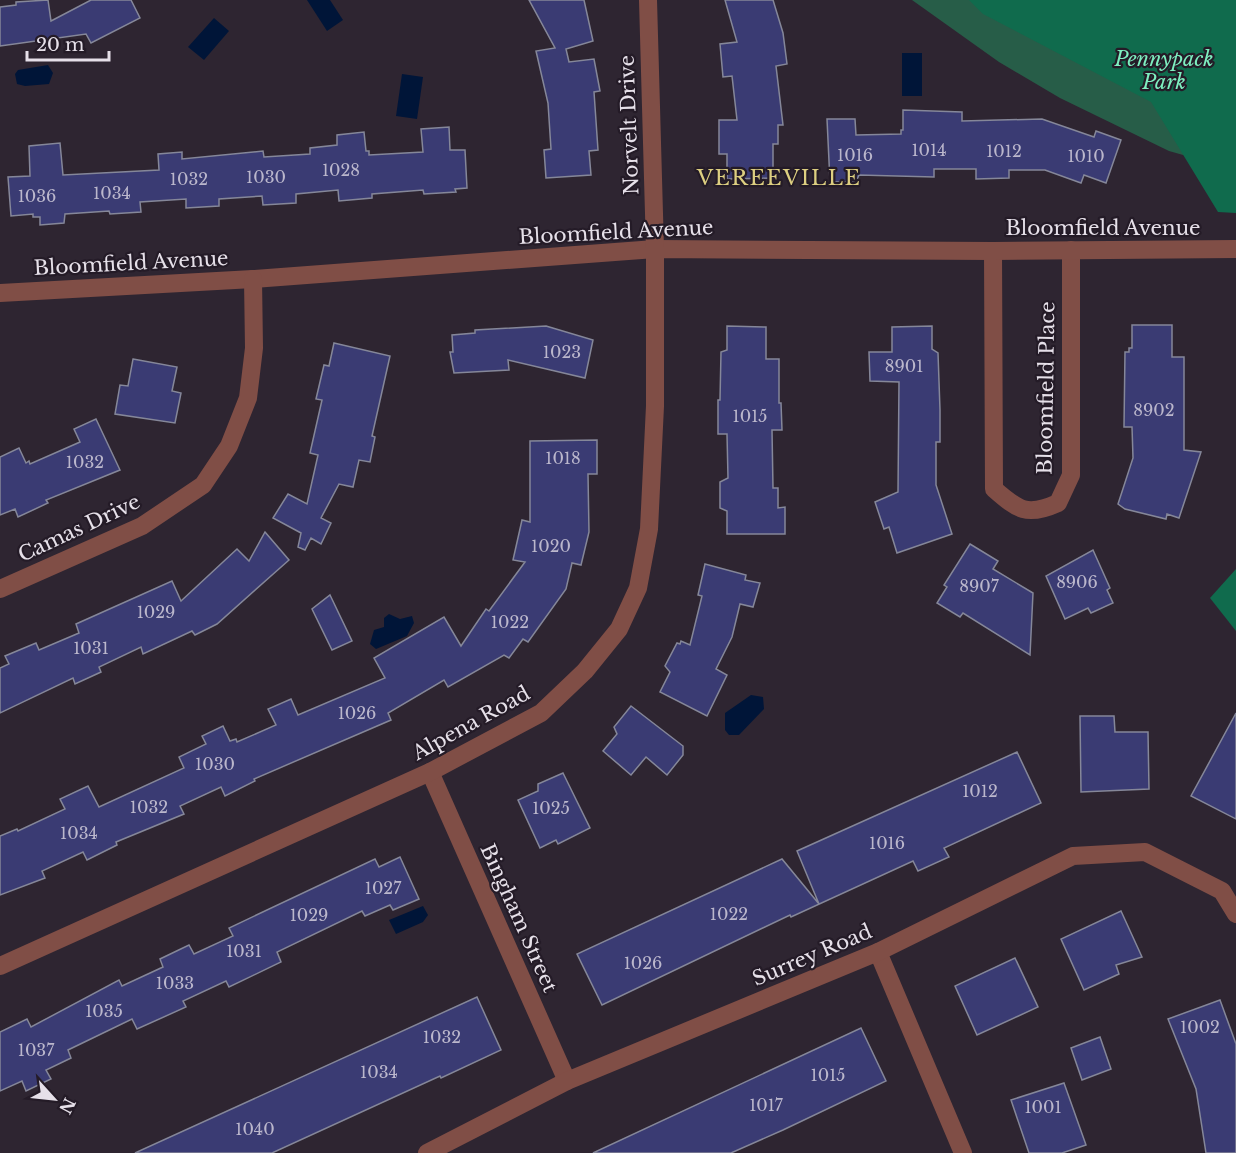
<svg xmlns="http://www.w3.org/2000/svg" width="1236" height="1153" viewBox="0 0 1236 1153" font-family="'Libre Baskerville',serif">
	<rect width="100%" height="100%" fill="#2e2531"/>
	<polygon fill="#275d48" points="912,0 1236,0 1236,170 1169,151 1060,98 999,62"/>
	<g fill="#106b4d">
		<polygon points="969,0 1236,0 1236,213 1218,212 1151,102 983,14"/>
		<polygon points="1236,569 1236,631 1210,598"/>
	</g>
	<g fill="#001538">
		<polygon points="307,0 330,0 343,20 327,31"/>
		<polygon points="214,18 229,31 204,60 188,47"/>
		<rect x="902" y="53" width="20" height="43"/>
		<polygon points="48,65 53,73 49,84 25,86 17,84 15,74 18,70"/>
		<polygon points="402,74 423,77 417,119 396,116"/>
		<polygon points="389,614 400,619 412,616 414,623 407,636 376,649 370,644 374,630 384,627 384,618"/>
		<polygon points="751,695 763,697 764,709 739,735 729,735 725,730 725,713"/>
		<polygon points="423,906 428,915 423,922 396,934 389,920"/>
	</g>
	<g fill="#3a3b73" stroke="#858799" stroke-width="1.5">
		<polygon points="48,0 51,21 91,0 131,0 140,18 91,43 86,34 0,46 0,7 16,5 16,2"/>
		<polygon points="529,0 584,0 593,41 566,49 569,62 594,59 600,91 594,92 598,150 589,151 591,175 546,178 544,150 551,149 548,103 536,51 555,48"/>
		<polygon points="725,0 773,0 783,33 787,64 776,66 783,125 778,125 778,144 773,144 773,178 727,179 727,154 719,154 719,120 737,120 732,76 723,77 720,44 737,42"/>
		<polygon points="903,110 962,112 962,121 1042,119 1094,137 1096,131 1121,140 1106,183 1084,175 1081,183 1045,170 1009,170 1009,178 976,179 976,169 934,169 934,177 859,175 856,182 830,182 827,119 855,119 856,135 901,134 901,130 903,130"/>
		<polygon points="449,127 450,150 465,150 467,188 455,189 456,192 424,194 423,190 372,194 372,198 339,201 338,190 296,194 296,203 263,205 262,196 219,199 219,206 186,208 186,199 140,202 141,212 110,214 109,211 65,214 64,223 40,225 40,217 33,217 33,214 11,216 8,177 30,176 29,146 60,143 63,175 159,170 158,154 182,152 182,159 263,151 264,157 310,154 310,148 337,145 337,135 364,132 366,151 369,151 369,155 423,152 421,129"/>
		<polygon points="1132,325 1172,325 1172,357 1184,357 1184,450 1201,452 1179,518 1167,514 1166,519 1125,509 1118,504 1133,458 1132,427 1124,427 1125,352 1129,352 1129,348 1132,348"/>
		<polygon points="546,326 593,340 585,378 508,360 509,370 454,373 450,352 453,352 452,335 475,333 475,330"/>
		<polygon points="727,326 766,327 766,359 779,359 779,403 781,403 782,430 772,430 773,488 778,488 778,508 785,507 785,534 727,534 727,511 720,508 720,482 728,478 727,434 718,434 718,400 720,400 721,352 727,350"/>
		<polygon points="932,326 932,349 938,353 940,410 940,442 936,442 936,485 952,534 897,553 889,527 884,529 875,502 898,492 899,382 870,381 869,352 892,352 892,327"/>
		<polygon points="334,343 390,356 372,436 375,437 370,462 359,460 353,487 339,484 321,518 331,523 321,544 311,538 305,550 298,547 301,533 273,518 288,494 307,504 318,455 310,453 322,400 316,399 324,365 329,366"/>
		<polygon points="133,359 177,367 172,391 181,393 175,423 115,414 120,385 128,386"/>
		<polygon points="96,419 120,470 46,500 48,503 18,517 15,509 0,515 0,457 19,448 26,463 29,461 30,464 80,442 74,429"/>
		<polygon points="597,440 597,474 588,474 589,532 581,565 572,563 566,589 528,642 523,639 509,658 504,655 448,687 444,680 388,713 391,720 254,779 255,781 225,796 221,787 180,806 184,814 116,842 117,845 87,860 83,852 42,871 45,878 0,895 0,836 17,829 18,831 65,809 60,799 88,786 99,807 184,768 179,757 206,744 202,736 223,726 230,741 236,739 237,742 276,725 268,709 291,699 298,715 385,678 374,658 444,617 461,646 486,609 489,611 525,562 513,560 522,520 530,522 530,441"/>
		<polygon points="265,532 289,560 217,624 195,635 192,631 143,654 141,647 99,667 101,672 75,684 73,678 0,713 0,668 9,664 5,656 36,643 39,650 79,633 76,624 172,581 181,601 237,549 249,561"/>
		<polygon points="970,544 998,561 993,569 1033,593 1030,655 963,613 960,617 937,603 947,587 944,585"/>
		<polygon points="1093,550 1110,588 1107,590 1113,603 1091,613 1088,608 1065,619 1046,576"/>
		<polygon points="705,564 746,575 745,580 760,583 753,607 740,604 732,637 716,669 727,675 707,716 660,692 670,672 665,666 677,643 680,644 681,641 690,645 702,596 698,595"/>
		<polygon points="330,595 352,641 332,650 312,609"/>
		<polygon points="631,706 683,746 683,755 667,775 646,757 631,775 603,751 617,734 614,727"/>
		<polygon points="1236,713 1236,819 1191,796"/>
		<polygon points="1080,716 1114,716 1115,732 1148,732 1149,789 1081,792"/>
		<polygon points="1017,752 1041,803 944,848 949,857 918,871 913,861 791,917 790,915 602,1005 577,954 782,859 819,904 797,851"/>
		<polygon points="563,773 590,828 558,844 556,840 540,848 518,800 538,791 538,784"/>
		<polygon points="400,857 419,899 393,910 390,905 365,916 362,911 277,952 281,962 229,987 226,981 183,1001 186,1007 137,1029 132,1019 68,1050 71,1058 46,1070 51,1079 26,1091 22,1081 0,1091 0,1032 27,1019 31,1027 119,980 122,986 163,967 160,959 189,945 194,954 233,936 229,928 375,859 379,867"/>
		<polygon points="1121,911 1142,957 1116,965 1119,974 1084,990 1061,939"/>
		<polygon points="1015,958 1038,1007 977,1035 955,986"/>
		<polygon points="477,997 501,1050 441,1078 440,1076 272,1153 135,1153"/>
		<polygon points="1220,1000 1236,1044 1236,1153 1206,1153 1196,1089 1168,1019"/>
		<polygon points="861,1028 886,1081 783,1130 731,1153 593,1153"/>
		<polygon points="1100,1037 1111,1069 1082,1080 1071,1048"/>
		<polygon points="1064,1083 1086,1145 1062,1153 1029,1153 1011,1100"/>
	</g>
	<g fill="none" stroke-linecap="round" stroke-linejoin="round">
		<g stroke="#804e46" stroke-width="18">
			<path d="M993,251L994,489C1018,510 1027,517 1058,503L1071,475V250"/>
			<polyline points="0,293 253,279 655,249 993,251 1236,249"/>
			<polyline points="0,589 142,526 203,485 229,446 248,398 254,348 253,279"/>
			<polyline points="430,772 567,1081"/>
			<polyline points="878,952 963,1153"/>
			<polyline points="0,966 430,772 541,713 585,671 619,629 638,588 649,529 655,406 655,249 648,0"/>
			<polyline points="427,1153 567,1081 878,952 1073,856 1145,852 1222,891 1236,914"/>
		</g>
	</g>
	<g text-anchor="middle" stroke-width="4.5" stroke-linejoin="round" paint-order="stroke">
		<g font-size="16" fill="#bbb7cc">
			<text x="929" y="156">1014</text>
			<text x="1004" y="157">1012</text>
			<text x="855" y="161">1016</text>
			<text x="1086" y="162">1010</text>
			<text x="341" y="176">1028</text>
			<text x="266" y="183">1030</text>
			<text x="189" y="185">1032</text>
			<text x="112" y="199">1034</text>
			<text x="37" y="202">1036</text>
			<text x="562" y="358">1023</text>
			<text x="904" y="372">8901</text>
			<text x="1154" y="416">8902</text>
			<text x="750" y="422">1015</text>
			<text x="563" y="464">1018</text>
			<text x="85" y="468">1032</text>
			<text x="551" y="552">1020</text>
			<text x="1077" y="588">8906</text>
			<text x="979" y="592">8907</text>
			<text x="156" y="618">1029</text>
			<text x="510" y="628">1022</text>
			<text x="91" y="654">1031</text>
			<text x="357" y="719">1026</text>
			<text x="215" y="770">1030</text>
			<text x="980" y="797">1012</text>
			<text x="149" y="813">1032</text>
			<text x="551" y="814">1025</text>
			<text x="79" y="839">1034</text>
			<text x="887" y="849">1016</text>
			<text x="383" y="894">1027</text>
			<text x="729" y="920">1022</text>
			<text x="309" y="921">1029</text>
			<text x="244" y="957">1031</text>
			<text x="643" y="969">1026</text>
			<text x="175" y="989">1033</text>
			<text x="104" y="1017">1035</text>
			<text x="1200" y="1033">1002</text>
			<text x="442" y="1043">1032</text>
			<text x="36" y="1056">1037</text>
			<text x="379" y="1078">1034</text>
			<text x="828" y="1081">1015</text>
			<text x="766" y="1111">1017</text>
			<text x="1043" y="1113">1001</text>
			<text x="255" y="1135">1040</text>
		</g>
		<g font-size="20" font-style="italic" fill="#7eefc0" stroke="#241b27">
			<text x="1164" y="66">Pennypack<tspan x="1164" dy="23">Park</tspan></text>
		</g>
		<g font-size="20" fill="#e6e0e9" stroke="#241b27">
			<text transform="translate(629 125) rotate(-92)" y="7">Norvelt Drive</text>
			<text x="1103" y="235">Bloomfield Avenue</text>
			<text transform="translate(616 232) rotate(-3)" y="7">Bloomfield Avenue</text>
			<text transform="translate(131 263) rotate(-3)" y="7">Bloomfield Avenue</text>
			<text transform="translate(1046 388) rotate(-89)" y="7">Bloomfield Place</text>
			<text transform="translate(79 528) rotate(-25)" y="7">Camas Drive</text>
			<text transform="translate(471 723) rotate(-29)" y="7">Alpena Road</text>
			<text transform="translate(519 918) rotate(66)" y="7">Bingham Street</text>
			<text transform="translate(812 955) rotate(-23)" y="7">Surrey Road</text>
		</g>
		<g font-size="21" letter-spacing="1.5" fill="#ddcf81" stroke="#241b27">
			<text x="779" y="185">VEREEVILLE</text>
		</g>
	</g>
	<g transform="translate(54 1099) rotate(117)" stroke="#241b27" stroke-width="4.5" paint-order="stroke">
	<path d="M0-4.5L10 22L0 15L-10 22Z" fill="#e6e0e9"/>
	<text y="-9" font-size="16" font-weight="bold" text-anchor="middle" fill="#e6e0e9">N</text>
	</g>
	<path d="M27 51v9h82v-9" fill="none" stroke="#e6e0e9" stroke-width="3"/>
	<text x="36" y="51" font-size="18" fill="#e6e0e9" stroke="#241b27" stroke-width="4.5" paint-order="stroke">20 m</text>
</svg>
